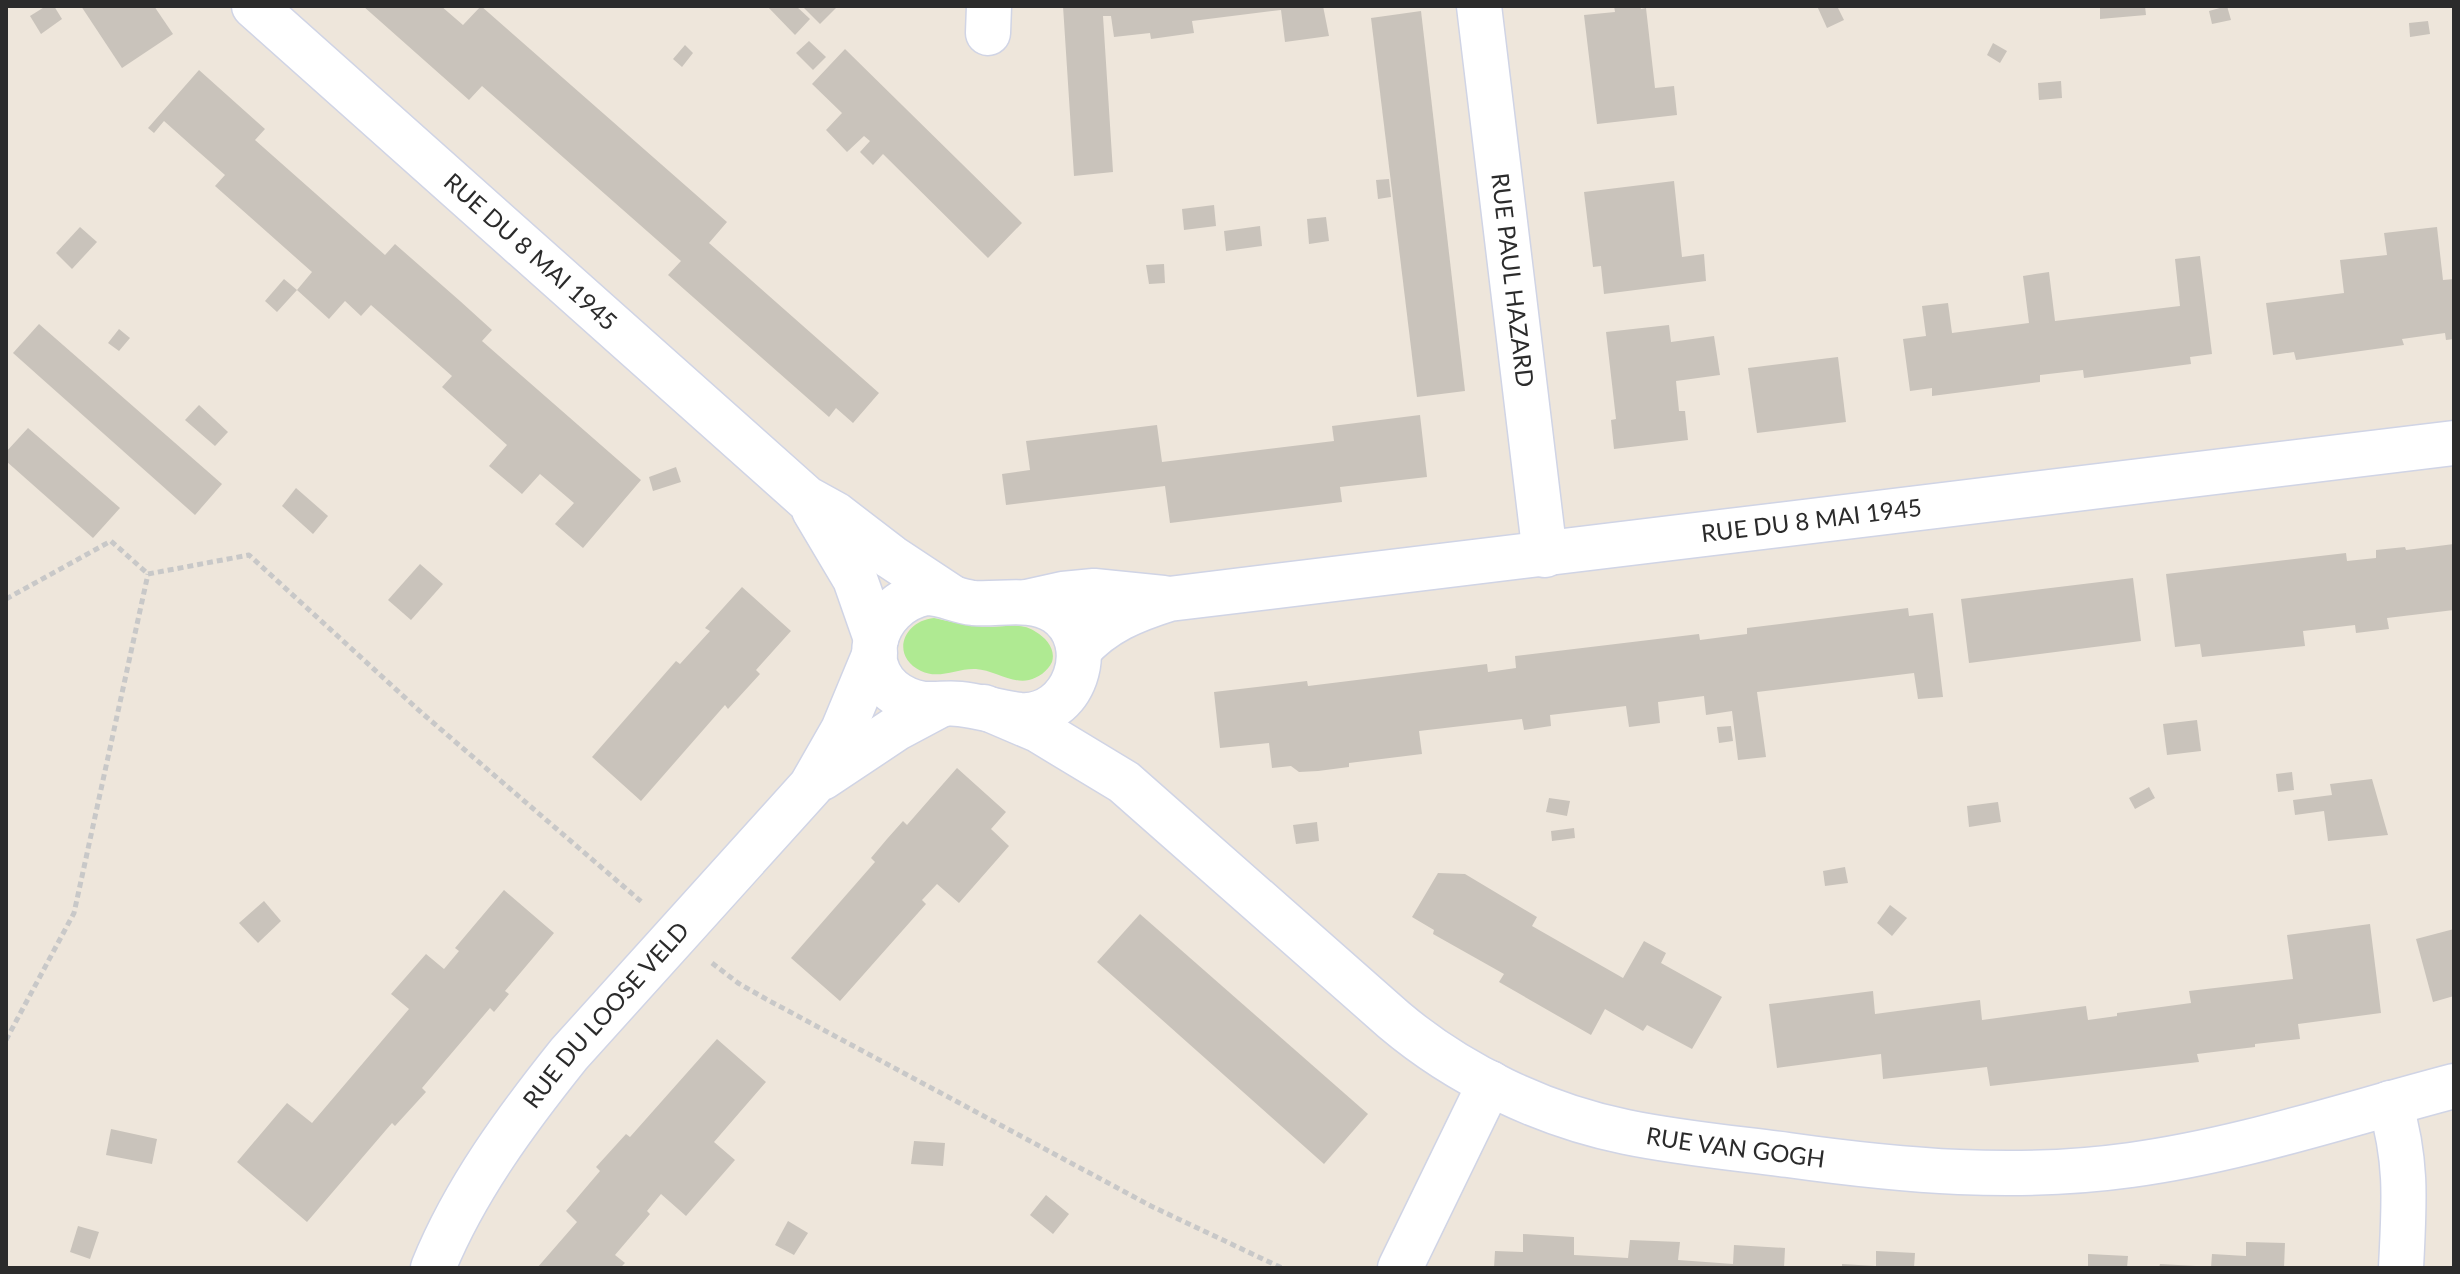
<svg xmlns="http://www.w3.org/2000/svg" width="2460" height="1274" viewBox="0 0 2460 1274" font-family="Lato,sans-serif">
	<rect width="100%" height="100%" fill="#eee6db"/>
	<path fill="#afea92" d="M934,618C950,622 966,625 982,627C1000,628 1021,621 1036,632C1046,638 1056,649 1052,662C1048,671 1038,678 1029,680C1012,684 993,670 976,669C957,668 939,680 921,671C890,656 903,621 934,618Z"/>
	<g fill="#c9c3bb">
		<polygon points="46,6 54,6 62,19 41,34 30,16"/>
		<polygon points="81,6 154,6 173,34 122,68"/>
		<polygon points="363,6 441,6 463,25 481,6 727,222 709,243 879,393 853,423 836,408 829,417 668,275 681,261 482,86 469,100"/>
		<polygon points="767,6 796,6 810,19 795,35"/>
		<polygon points="802,6 838,6 820,24"/>
		<polygon points="1063,6 1323,6 1329,36 1285,42 1281,10 1192,21 1194,33 1151,39 1150,33 1114,37 1111,16 1103,16 1113,172 1074,176"/>
		<polygon points="1614,6 1640,6 1641,9 1646,8 1655,88 1674,86 1677,115 1597,124 1584,15 1615,12"/>
		<polygon points="1817,6 1837,6 1844,20 1827,28"/>
		<polygon points="2100,6 2145,6 2146,15 2100,19"/>
		<polygon points="2227,6 2231,20 2212,24 2209,11"/>
		<polygon points="1421,11 1465,391 1417,397 1371,18"/>
		<polygon points="2428,21 2430,34 2410,37 2409,23"/>
		<polygon points="809,41 826,57 813,70 796,53"/>
		<polygon points="1993,43 2007,51 2000,63 1987,55"/>
		<polygon points="685,45 693,53 682,67 673,59"/>
		<polygon points="845,49 1022,223 988,258 883,154 873,165 860,152 870,141 864,136 847,152 826,130 842,113 812,84"/>
		<polygon points="199,70 265,129 255,140 385,255 395,244 460,301 492,330 482,341 641,480 583,548 555,524 574,503 540,474 522,494 489,466 507,445 442,387 452,376 371,305 361,316 345,301 329,319 297,290 277,312 265,301 284,279 297,290 312,272 215,186 225,175 192,146 164,121 154,133 148,128"/>
		<polygon points="2061,81 2062,98 2039,100 2038,83"/>
		<polygon points="1389,179 1391,197 1378,199 1376,180"/>
		<polygon points="1674,181 1682,257 1704,254 1706,281 1604,294 1601,266 1593,267 1584,192"/>
		<polygon points="1214,205 1216,226 1184,230 1182,209"/>
		<polygon points="1326,217 1329,241 1309,244 1307,219"/>
		<polygon points="1260,226 1262,246 1226,251 1224,231"/>
		<polygon points="80,227 97,242 72,269 56,253"/>
		<polygon points="2437,227 2443,280 2454,279 2454,339 2446,340 2445,333 2402,339 2404,345 2296,360 2294,352 2273,355 2266,303 2344,293 2340,260 2387,255 2384,233"/>
		<polygon points="2200,256 2212,354 2190,357 2191,364 2084,378 2083,370 2040,375 2040,382 1932,396 1932,388 1910,391 1903,339 1926,336 1922,306 1948,303 1952,333 2029,323 2023,276 2049,272 2055,321 2180,306 2175,259"/>
		<polygon points="1164,264 1165,283 1149,284 1146,265"/>
		<polygon points="39,324 222,484 195,515 13,353"/>
		<polygon points="1669,325 1671,342 1714,336 1720,375 1676,381 1679,411 1685,411 1688,440 1614,449 1611,420 1616,419 1606,332"/>
		<polygon points="119,329 130,338 119,351 108,343"/>
		<polygon points="1838,357 1846,422 1757,433 1748,368"/>
		<polygon points="199,405 228,432 215,446 185,420"/>
		<polygon points="1420,415 1427,477 1340,487 1342,502 1170,523 1165,486 1006,505 1002,474 1030,470 1026,441 1157,425 1162,462 1334,441 1332,426"/>
		<polygon points="28,428 120,508 93,538 6,461 6,452"/>
		<polygon points="676,467 681,482 653,491 649,477"/>
		<polygon points="296,488 328,516 313,534 282,506"/>
		<polygon points="2454,544 2454,610 2387,618 2389,629 2356,633 2355,625 2303,631 2305,646 2202,657 2200,644 2175,647 2166,574 2346,553 2347,561 2376,558 2376,550 2405,547 2406,550"/>
		<polygon points="420,564 443,584 411,620 388,600"/>
		<polygon points="2133,578 2141,641 1969,663 1961,599"/>
		<polygon points="742,587 791,631 756,670 760,674 728,709 725,705 641,801 592,757 676,661 680,664 710,631 705,628"/>
		<polygon points="1908,608 1909,616 1933,613 1943,697 1918,699 1914,673 1757,692 1766,757 1738,760 1732,711 1706,715 1704,696 1658,702 1660,723 1629,727 1626,706 1550,715 1551,726 1524,730 1522,719 1419,731 1422,754 1349,763 1349,767 1318,771 1299,772 1291,766 1272,768 1269,743 1220,748 1214,692 1307,681 1308,686 1487,664 1488,672 1516,668 1515,656 1699,634 1700,640 1723,637 1747,634 1747,628"/>
		<polygon points="2197,720 2201,751 2167,755 2163,724"/>
		<polygon points="1731,726 1733,741 1719,743 1717,727"/>
		<polygon points="957,768 1006,812 991,829 1009,846 959,903 937,884 922,900 926,904 840,1001 791,958 875,862 871,858 887,839 903,821 907,825"/>
		<polygon points="2292,772 2294,790 2278,792 2276,774"/>
		<polygon points="2372,779 2388,835 2328,841 2324,811 2295,815 2293,800 2332,795 2330,784"/>
		<polygon points="2149,787 2155,798 2135,809 2129,798"/>
		<polygon points="1549,798 1570,801 1567,816 1546,812"/>
		<polygon points="1998,802 2001,822 1969,827 1967,806"/>
		<polygon points="1317,822 1319,841 1296,844 1293,825"/>
		<polygon points="1574,828 1575,838 1552,841 1551,831"/>
		<polygon points="1845,867 1848,883 1825,886 1823,871"/>
		<polygon points="1438,873 1465,874 1537,917 1532,926 1623,978 1644,941 1666,953 1661,963 1722,997 1692,1049 1647,1025 1643,1031 1605,1009 1591,1035 1499,982 1504,974 1433,934 1434,930 1412,917"/>
		<polygon points="504,890 554,933 505,991 509,994 494,1012 490,1008 422,1088 426,1092 395,1126 392,1123 307,1222 237,1162 287,1103 312,1123 409,1009 391,994 426,954 444,969 459,951 455,948"/>
		<polygon points="264,901 281,921 258,943 239,923"/>
		<polygon points="1890,905 1907,918 1892,936 1877,923"/>
		<polygon points="1140,914 1368,1114 1324,1164 1097,962"/>
		<polygon points="2370,924 2381,1013 2298,1024 2300,1039 2255,1044 2255,1047 2197,1054 2199,1062 1990,1086 1987,1067 1883,1079 1881,1054 1777,1068 1769,1004 1873,991 1875,1014 1980,1000 1982,1020 2086,1006 2088,1020 2117,1016 2117,1013 2191,1003 2189,991 2293,979 2287,935"/>
		<polygon points="2454,929 2454,996 2433,1002 2416,939"/>
		<polygon points="717,1039 766,1082 714,1142 735,1160 686,1216 661,1194 647,1211 650,1214 615,1255 625,1263 620,1268 537,1268 577,1222 566,1211 600,1171 596,1167 626,1134 630,1137"/>
		<polygon points="111,1129 157,1139 152,1164 106,1155"/>
		<polygon points="914,1141 945,1143 943,1166 911,1164"/>
		<polygon points="1046,1195 1069,1214 1053,1234 1030,1215"/>
		<polygon points="788,1221 808,1233 794,1255 775,1245"/>
		<polygon points="78,1226 99,1232 90,1259 70,1252"/>
		<polygon points="1523,1234 1574,1237 1574,1255 1628,1258 1630,1240 1680,1242 1678,1260 1733,1264 1734,1245 1785,1248 1784,1268 1494,1268 1495,1251 1523,1252"/>
		<polygon points="2246,1242 2285,1243 2284,1268 2211,1268 2212,1254 2246,1256"/>
		<polygon points="1876,1251 1915,1253 1914,1268 1876,1268"/>
		<polygon points="2088,1254 2128,1256 2127,1268 2088,1268"/>
		<polygon points="1842,1264 1875,1266 1875,1268 1842,1268"/>
		<polygon points="2160,1264 2196,1266 2195,1268 2159,1268"/>
	</g>
	<g fill="none" stroke-linecap="round" stroke-linejoin="round">
		<g stroke="#d0d4e5" stroke-width="47">
			<g id="minor">
				<path id="s1" d="M254,6L806,498L835,514L891,557L953,598"/>
				<path id="s2" d="M1479,6L1545,555"/>
				<polyline points="988,33 989,6"/>
				<polyline points="814,510 855,579 876,639"/>
				<path d="M926,593C943,593 956,601 973,603C1001,605 1031,596 1056,612C1101,643 1074,719 1020,715C1000,713 980,706 960,704C941,702 925,708 906,699C853,675 871,604 926,593Z"/>
				<polyline points="1027,602 1063,594 1094,591 1163,598"/>
				<path id="s3" d="M1079,650C1104,622 1134,610 1169,599L2454,443"/>
				<path id="s4" d="M984,707L1038,730L1124,782L1394,1020C1459,1075 1543,1115 1626,1132C1679,1143 1734,1148 1788,1155C1902,1171 2016,1181 2131,1165C2241,1150 2347,1114 2454,1086"/>
				<polyline points="822,778 897,728 942,704"/>
				<path d="M2390,1103C2408,1164 2404,1205 2401,1268"/>
				<path id="s5" d="M433,1268C465,1189 517,1119 569,1054L811,786L843,730L875,653"/>
				<polyline points="1400,1268 1490,1083"/>
			</g>
		</g>
		<g stroke="#c8c8c8" stroke-width="5" stroke-dasharray="6 4" stroke-linecap="butt">
			<polyline points="148,574 249,555 423,714 644,904"/>
			<polyline points="6,599 111,541 148,574"/>
			<polyline points="712,963 738,983 766,999 1151,1206 1282,1268"/>
			<polyline points="6,1040 74,913 148,574"/>
		</g>
		<use href="#minor" stroke="#fff" stroke-width="44"/>
	</g>
	<g text-anchor="middle" stroke-width="7" stroke-linejoin="round" paint-order="stroke">
		<g font-size="24" fill="#2b2b2b" stroke="#fff">
			<text dy="8" stroke="none"><textPath href="#s1" startOffset="370">RUE DU 8 MAI 1945</textPath></text>
			<text dy="8" stroke="none"><textPath href="#s2" startOffset="276">RUE PAUL HAZARD</textPath></text>
			<text dy="8" stroke="none"><textPath href="#s3" startOffset="752">RUE DU 8 MAI 1945</textPath></text>
			<text dy="8" stroke="none"><textPath href="#s5" startOffset="308">RUE DU LOOSE VELD</textPath></text>
			<text dy="8" stroke="none"><textPath href="#s4" startOffset="890">RUE VAN GOGH</textPath></text>
		</g>
	</g>
	<rect width="2460" height="1274" fill="none" stroke="#2b2b2b" stroke-width="16"/>
</svg>
